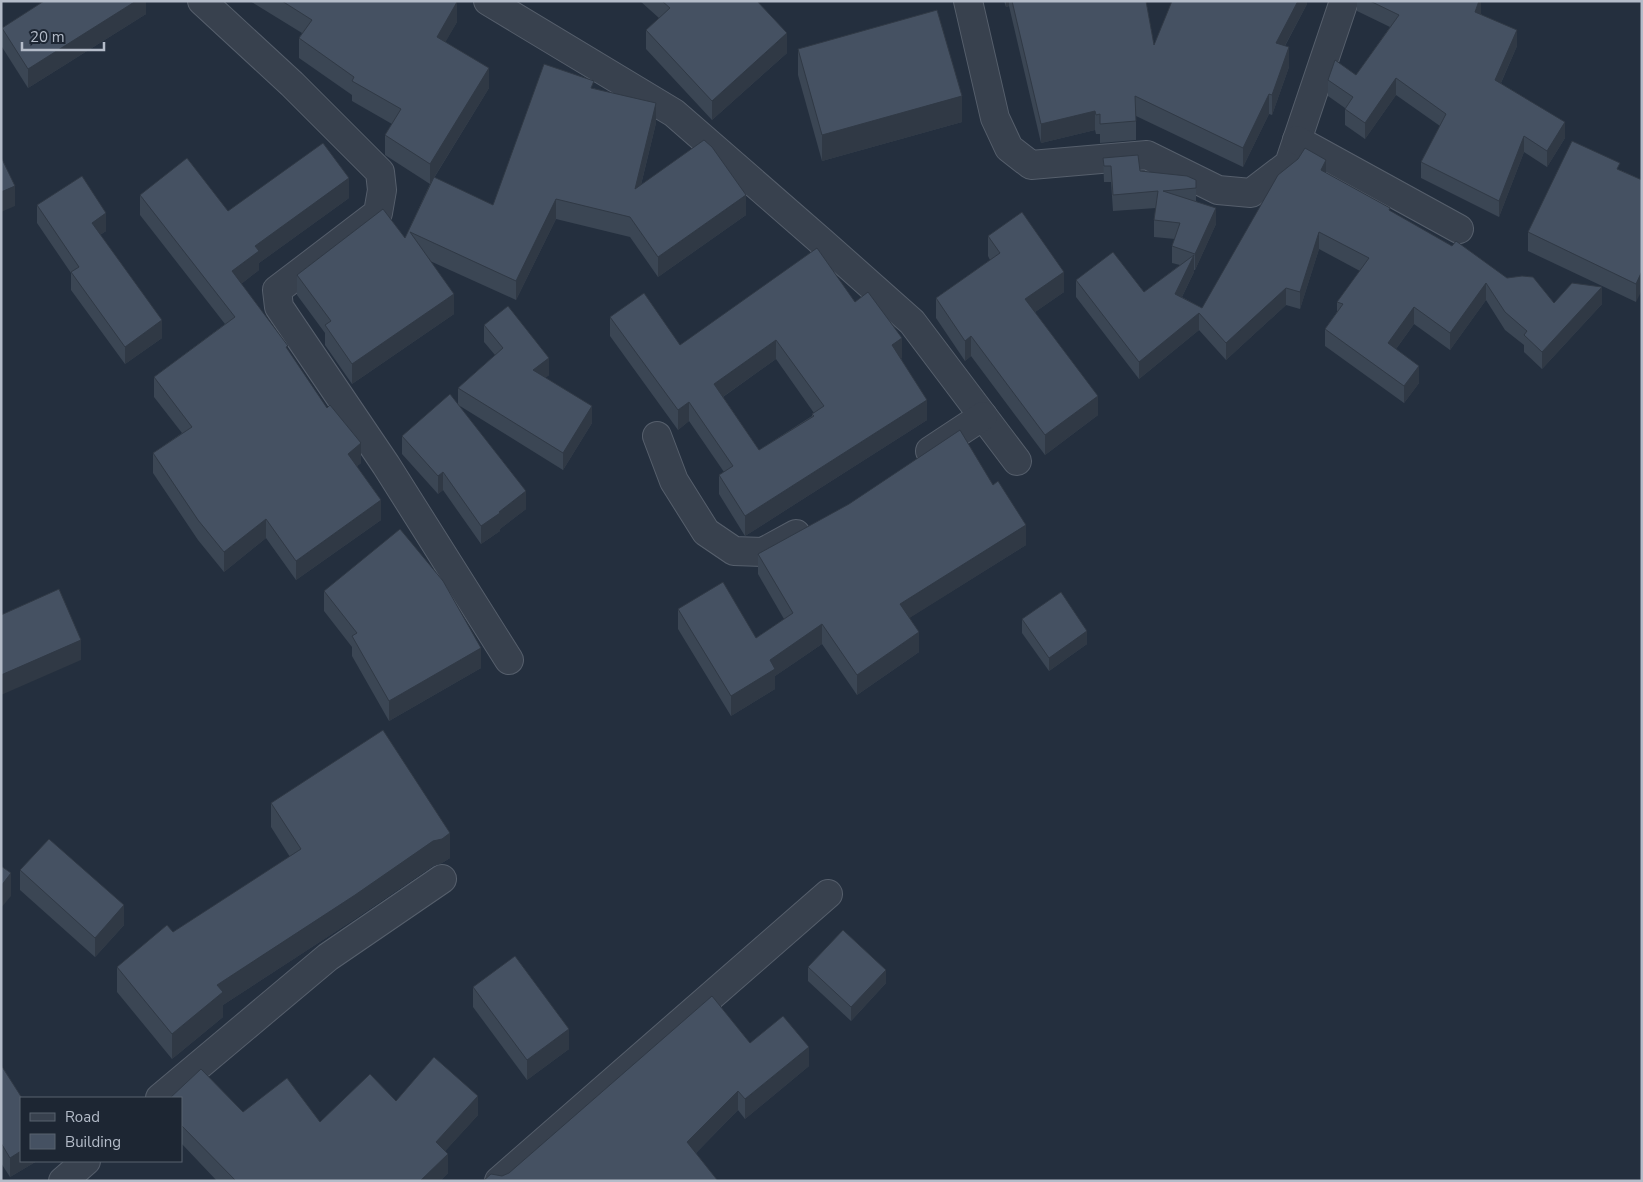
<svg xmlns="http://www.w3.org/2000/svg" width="1643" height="1182" viewBox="0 0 1643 1182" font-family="'Nunito Sans',sans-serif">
	<rect width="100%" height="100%" fill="#242f3e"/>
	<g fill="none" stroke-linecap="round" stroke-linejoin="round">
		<g stroke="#565f6c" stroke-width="30">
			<g id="minor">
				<polyline points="202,1 292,84 380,172 382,190 378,213 277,290 279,307 386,465 509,660"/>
				<polyline points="488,1 674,113 822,242 912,322 1017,461"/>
				<polyline points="968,1 995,118 1009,148 1031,165 1147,155 1218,190 1251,193 1289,164 1344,1"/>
				<polyline points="1297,140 1459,229"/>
				<polyline points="657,436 674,481 706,532 734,551 763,552 796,534"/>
				<polyline points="930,451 983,416"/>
				<polyline points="160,1098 328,957 442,879"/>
				<polyline points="63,1181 86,1161"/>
				<polyline points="499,1181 828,894"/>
			</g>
		</g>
		<use href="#minor" stroke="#38414e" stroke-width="28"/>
	</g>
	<g fill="#3b4654" fill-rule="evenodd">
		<polygon points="146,1 146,14 28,88 2,47 2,28"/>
		<polygon points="250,1 455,1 457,22 445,42 489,88 434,178 493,205 594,88 656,123 641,185 746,215 658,277 630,237 556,219 516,300 430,261 454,314 352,384 325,345 325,333 297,295 297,275 405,238 430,184 385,155 385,135 392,124 352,101 352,95 299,58 299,38 302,33"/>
		<polygon points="640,1 757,1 787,53 712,120 646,49 646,30 659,18"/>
		<polygon points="1004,1 1146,1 1154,45 1307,1 1307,4 1285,46 1289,67 1272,115 1269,114 1243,167 1136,116 1136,140 1100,143 1100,134 1096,134 1095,130 1041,143 1009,6 1006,7"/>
		<polygon points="1357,1 1481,1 1481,14 1517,46 1501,83 1565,138 1547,167 1524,152 1499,217 1421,178 1421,162 1440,126 1396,95 1365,139 1345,125 1345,108 1328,96 1328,80 1356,75 1390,27 1357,11"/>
		<polygon points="798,49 962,122 822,161 798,75"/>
		<polygon points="1103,158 1140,171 1196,180 1196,201 1216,224 1195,270 1194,270 1194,272 1182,297 1202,308 1326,173 1390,211 1507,278 1554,303 1602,304 1542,369 1524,352 1524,345 1505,330 1486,300 1450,350 1414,324 1396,349 1419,383 1404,403 1325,346 1325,329 1337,312 1337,302 1360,271 1319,249 1300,309 1286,305 1226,360 1199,330 1139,379 1076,297 1076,280 1144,292 1180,265 1172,263 1172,246 1175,239 1154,237 1154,220 1156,208 1113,211 1111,182 1104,182"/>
		<polygon points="1620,170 1642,180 1636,302 1528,251 1528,232"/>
		<polygon points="140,195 228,211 349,198 259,263 259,270 241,284 288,350 361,463 357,466 381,520 296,580 266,538 224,572 198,540 153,473 153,453 182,433 154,397 154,377 225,324 140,215"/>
		<polygon points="37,205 106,231 100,235 162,338 125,364 71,290 71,273 37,223"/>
		<polygon points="988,236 1064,292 1035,312 1098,415 1045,455 971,356 965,361 936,318 936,298 990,260 988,256"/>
		<path d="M855,302L902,358H901L927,420L745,536L719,494V475L724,472L689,421L678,430L610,336V317L680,345ZM776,359L814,413L812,414V416L759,450L723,397Z"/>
		<polygon points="484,325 549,375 545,378 592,423 563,470 460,406 526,509 500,529 500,531 481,544 443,490 438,494 402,454 402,436 458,404 458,388 495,355 484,342"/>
		<polygon points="1026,545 909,618 919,652 857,695 822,644 775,676 775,689 731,716 678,629 678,609 756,638 784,619 758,574 758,554"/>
		<polygon points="324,591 481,668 389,721 352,656 352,647 324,611"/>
		<polygon points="1022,619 1087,644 1049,671 1022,633"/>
		<polygon points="271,803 450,858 442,863 433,866 355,919 223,1005 223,1017 172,1059 117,992 117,967 173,932 290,857 271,827"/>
		<polygon points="20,870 124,925 95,957 20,890"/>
		<polygon points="808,967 886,983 851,1021 808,981"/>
		<polygon points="473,987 569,1049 527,1080 473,1007"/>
		<polygon points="750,1043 809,1066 745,1119 738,1110 696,1153 502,1176"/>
		<polygon points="1,1065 21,1161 37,1161 10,1177 1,1163"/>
		<polygon points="181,1098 243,1112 320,1122 396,1101 478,1115 445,1151 448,1173 440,1181 217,1181 181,1143"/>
	</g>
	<g fill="#303945">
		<polygon points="136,1 146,1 146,14 28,88 28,69"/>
		<polygon points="1006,1 1009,1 1009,6 1006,7"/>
		<polygon points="1298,1 1307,1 1307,4 1276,62 1276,43"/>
		<polygon points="1479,1 1481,1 1481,15 1475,12"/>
		<polygon points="457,2 457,22 437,57 437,37"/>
		<polygon points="1517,30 1517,46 1495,96 1495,80"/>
		<polygon points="787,33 787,53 712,120 712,101"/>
		<polygon points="1289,47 1289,67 1272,115 1272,95"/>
		<polygon points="489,68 489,88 430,184 430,164"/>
		<polygon points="1396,78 1396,95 1365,139 1365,123"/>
		<polygon points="1269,94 1269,114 1243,167 1243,148"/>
		<polygon points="962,96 962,122 822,161 822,135"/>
		<polygon points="656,103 656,123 635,209 635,189"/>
		<polygon points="1095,111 1095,130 1041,143 1041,124"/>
		<polygon points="1565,122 1565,138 1547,167 1547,151"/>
		<polygon points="1524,136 1524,152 1499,217 1499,201"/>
		<polygon points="1326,160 1326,177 1321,170"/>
		<polygon points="349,178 349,198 259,263 259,270 232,291 232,271 255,246"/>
		<polygon points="15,186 15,206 1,212 1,192"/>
		<polygon points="746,195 746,215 658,277 658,257"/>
		<polygon points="556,199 556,219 516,300 516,281"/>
		<polygon points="1216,208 1216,224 1195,270 1195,254"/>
		<polygon points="106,213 106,231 92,240 92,223"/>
		<polygon points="1319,232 1319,249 1300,309 1300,292"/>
		<polygon points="1194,255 1194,272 1175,311 1175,294"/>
		<polygon points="1642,271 1642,290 1636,302 1636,284"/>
		<polygon points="1064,272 1064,292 1025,319 1025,299"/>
		<polygon points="1486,283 1486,300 1450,350 1450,333"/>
		<polygon points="1602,287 1602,304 1542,369 1542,352"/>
		<polygon points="1286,288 1286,305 1226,360 1226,343"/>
		<polygon points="454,294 454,314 352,384 352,364"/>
		<polygon points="1414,307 1414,324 1388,360 1388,343"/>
		<polygon points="1199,313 1199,330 1139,379 1139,362"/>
		<polygon points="162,320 162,338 125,364 125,347"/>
		<polygon points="971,336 971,356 965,361 965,341"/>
		<polygon points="902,338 902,358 892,364 892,345"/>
		<polygon points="776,340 776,359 714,403 714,384"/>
		<polygon points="549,358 549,375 533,387 533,370"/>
		<polygon points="1419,366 1419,383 1404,403 1404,386"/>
		<polygon points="1098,396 1098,415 1045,455 1045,435"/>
		<polygon points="927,400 927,420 745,536 745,516"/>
		<polygon points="689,402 689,421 678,430 678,410"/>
		<polygon points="592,406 592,423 563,470 563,453"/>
		<polygon points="361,443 361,463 348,473 348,454"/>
		<polygon points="443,472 443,490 438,494 438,476"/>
		<polygon points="526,491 526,509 500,529 500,531 481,544 481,526"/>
		<polygon points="381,500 381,520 296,580 296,561"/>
		<polygon points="266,519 266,538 224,572 224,552"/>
		<polygon points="1026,525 1026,545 900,624 900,604"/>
		<polygon points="822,624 822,644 775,676 775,689 731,716 731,696 770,660"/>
		<polygon points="1087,631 1087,644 1049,671 1049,658"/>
		<polygon points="919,632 919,652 857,695 857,675"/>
		<polygon points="81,640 81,660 1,695 1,675"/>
		<polygon points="481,648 481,668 389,721 389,701"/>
		<polygon points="450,833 450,858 442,863 433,866 355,919 223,1005 223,1017 172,1059 172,1034 217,985 433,841"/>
		<polygon points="11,873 11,896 1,908 1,886"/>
		<polygon points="124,905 124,925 95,957 95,938"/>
		<polygon points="886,970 886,983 851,1021 851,1007"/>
		<polygon points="569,1029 569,1049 527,1080 527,1060"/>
		<polygon points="809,1047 809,1066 745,1119 745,1099"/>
		<polygon points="738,1091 738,1110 687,1162 687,1142"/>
		<polygon points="478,1096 478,1115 436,1161 436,1142"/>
		<polygon points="21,1151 21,1161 37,1161 10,1177 10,1158"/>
		<polygon points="448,1154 448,1173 440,1181 420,1181"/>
	</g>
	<g fill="#455162" stroke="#303945" fill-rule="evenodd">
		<polygon points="44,1 136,1 28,69 2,28"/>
		<polygon points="282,1 455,1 457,2 437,37 489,68 430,164 385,135 401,109 352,81 354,77 299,38 312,20"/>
		<polygon points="662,1 757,1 787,33 712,101 646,30 670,8"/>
		<polygon points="1012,1 1146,1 1154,45 1172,1 1298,1 1276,43 1289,47 1272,95 1269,94 1243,148 1135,96 1136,121 1100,124 1100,114 1096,115 1095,111 1041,124"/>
		<polygon points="1370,1 1479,1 1475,12 1517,30 1495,80 1565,122 1547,151 1524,136 1499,201 1421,162 1446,114 1396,78 1365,123 1345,109 1353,97 1328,80 1335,60 1356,75 1399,15"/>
		<polygon points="937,10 962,96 822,135 798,49"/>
		<polygon points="544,64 594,81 591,88 656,103 635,189 704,140 712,147 746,195 658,257 630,217 556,199 516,281 410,232 454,294 352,364 325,325 331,321 297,275 383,209 405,238 434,177 493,205"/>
		<polygon points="1572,141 1620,163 1617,169 1642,180 1642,271 1636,284 1528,232"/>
		<polygon points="323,143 349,178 255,246 259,251 232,271 288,346 286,347 327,408 330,405 361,443 348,454 381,500 296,561 266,519 224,552 198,520 153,453 192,427 154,377 235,317 140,195 187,158 228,211"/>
		<polygon points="1305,148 1326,160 1321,170 1390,208 1389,210 1452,246 1456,241 1507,278 1522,276 1533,277 1554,303 1572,283 1602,287 1542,352 1524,335 1527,331 1505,312 1486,283 1450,333 1414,307 1388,343 1419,366 1404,386 1325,329 1343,304 1337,302 1369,258 1319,232 1300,292 1286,288 1226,343 1199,313 1139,362 1076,280 1113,252 1144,292 1194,255 1175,294 1202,308 1278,175 1298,159"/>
		<polygon points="1138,155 1140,171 1187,176 1196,180 1196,188 1163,191 1216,208 1195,254 1172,246 1180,223 1154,220 1158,191 1113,195 1111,166 1104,166 1103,158"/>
		<polygon points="1,157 15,186 1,192"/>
		<polygon points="82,176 106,213 92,223 162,320 125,347 71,272 79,267 37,205"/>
		<polygon points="1022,212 1064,272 1025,299 1098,396 1045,435 971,336 965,341 936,298 1000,253 988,236"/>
		<path d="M817,248L855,302L868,292L902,338L892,345L927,400L745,516L719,475L733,466L689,402L678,410L610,317L644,293L680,345ZM776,340L824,406L812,414L814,416L759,450L714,384Z"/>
		<polygon points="508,306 549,358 533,370 592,406 563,453 458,388 503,348 484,325"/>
		<polygon points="450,394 526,491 499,512 500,513 481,526 443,472 438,476 402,436"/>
		<polygon points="960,430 993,485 998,481 1026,525 900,604 919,632 857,675 822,624 770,660 775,669 731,696 678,609 723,582 756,638 793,613 758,554 849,504"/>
		<polygon points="400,529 443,581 481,648 389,701 352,636 357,633 324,591"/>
		<polygon points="59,589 81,640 1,675 1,615"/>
		<polygon points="1061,592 1087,631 1049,658 1022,619"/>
		<polygon points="383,730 450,833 442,839 433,841 355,895 217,985 223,992 172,1034 117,967 167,925 173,932 301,849 271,803"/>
		<polygon points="49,839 124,905 95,938 20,870"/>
		<polygon points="1,866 11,873 1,886"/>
		<polygon points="843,930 886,970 851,1007 808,967"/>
		<polygon points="515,956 569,1029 527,1060 473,987"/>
		<polygon points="712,996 750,1043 783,1016 809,1047 745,1099 738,1091 687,1142 718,1181 483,1181 491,1174 502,1176 509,1173"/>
		<polygon points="434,1057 478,1096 436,1142 448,1154 420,1181 236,1181 181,1125 181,1098 170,1098 201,1069 243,1112 287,1078 320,1122 370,1074 396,1101"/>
		<polygon points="1,1065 22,1098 21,1151 10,1158 1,1143"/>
	</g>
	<rect width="1643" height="1182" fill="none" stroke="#b4bcc9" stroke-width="5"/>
	<rect x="20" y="1097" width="162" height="65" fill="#1d2633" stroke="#59626f"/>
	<rect x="30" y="1113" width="25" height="8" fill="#38414e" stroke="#59626f"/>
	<text x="65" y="1122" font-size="15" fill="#b4bcc9">Road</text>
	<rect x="30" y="1134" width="25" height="15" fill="#455162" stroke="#59626f"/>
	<text x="65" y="1147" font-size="15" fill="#b4bcc9">Building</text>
	<path d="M22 42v8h82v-8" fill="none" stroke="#b4bcc9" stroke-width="2.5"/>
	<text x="30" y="42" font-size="15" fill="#b4bcc9" stroke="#1d2633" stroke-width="4" paint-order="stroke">20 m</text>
</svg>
